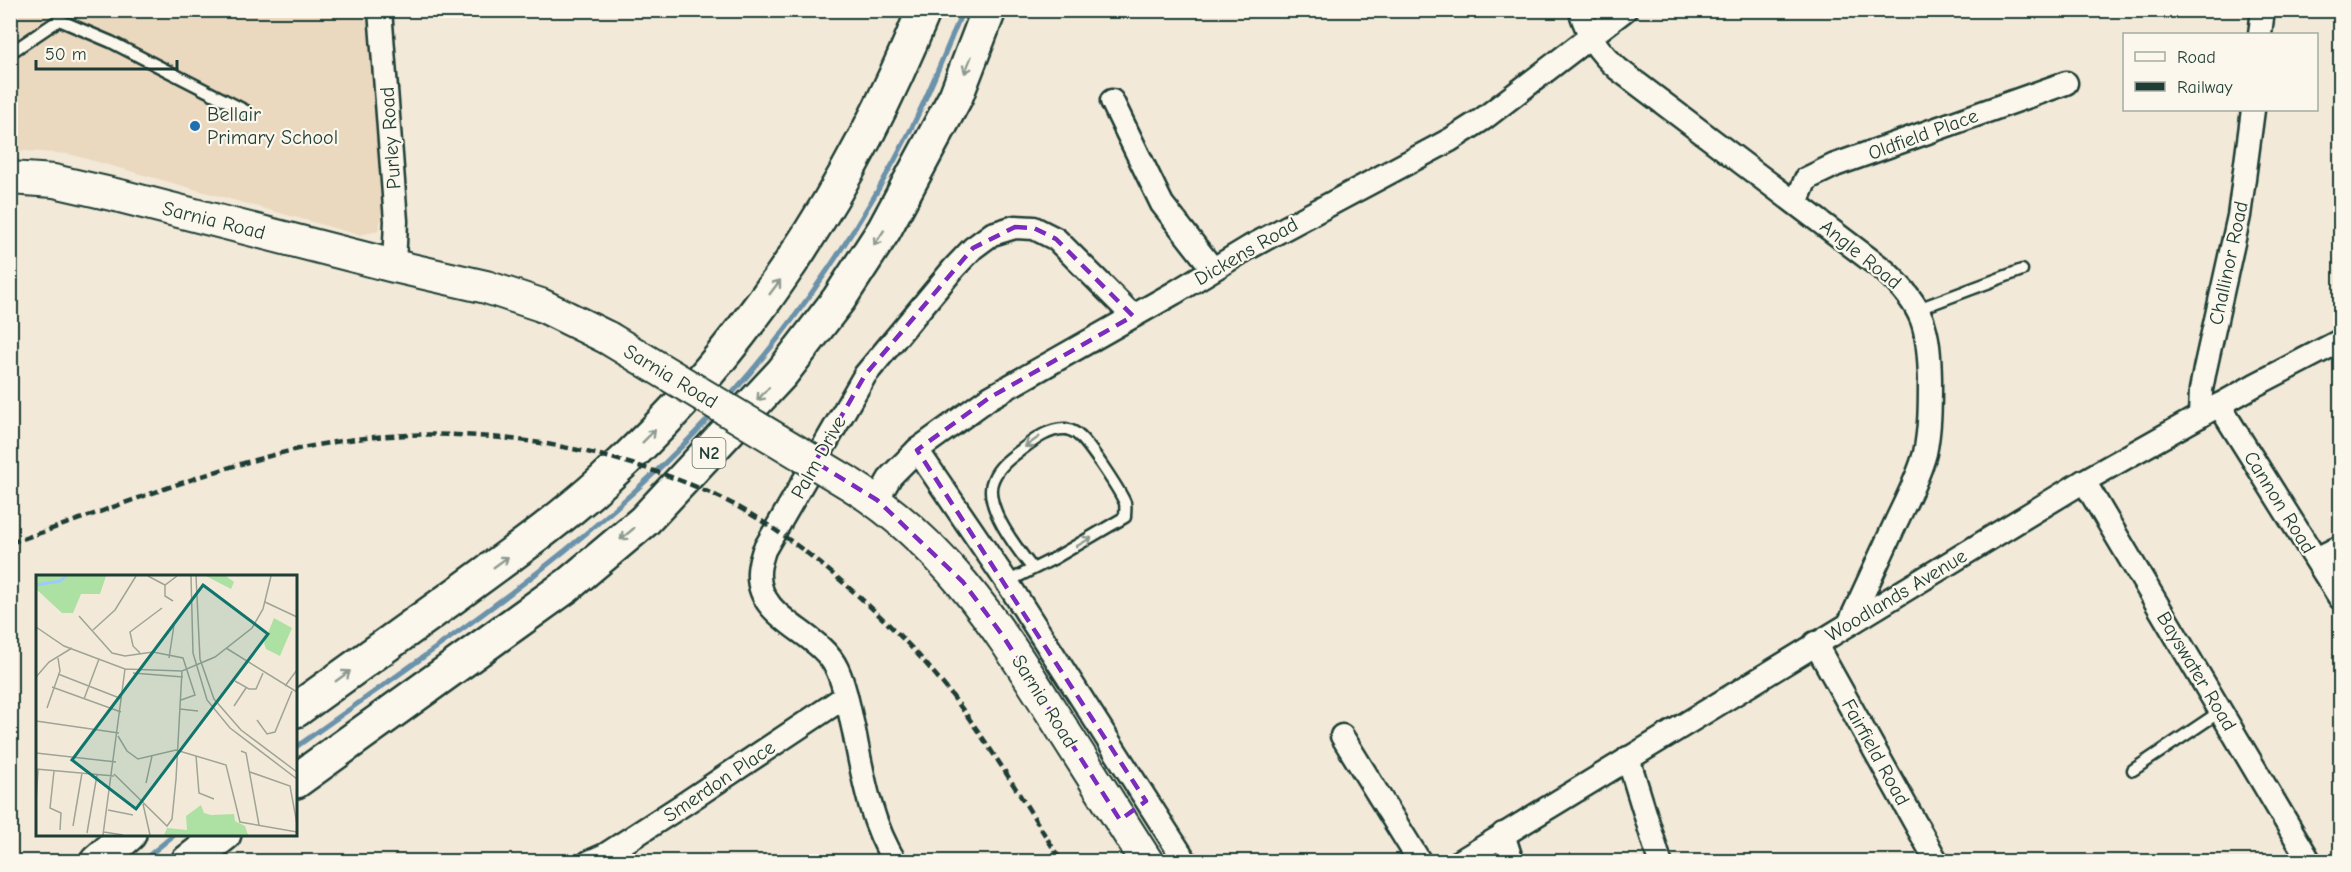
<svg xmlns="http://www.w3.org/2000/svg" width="2351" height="872" viewBox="0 0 2351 872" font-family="'Comic Neue',sans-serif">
	<rect width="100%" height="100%" fill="#f3e9d8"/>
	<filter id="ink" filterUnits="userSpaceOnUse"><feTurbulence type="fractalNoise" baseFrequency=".0167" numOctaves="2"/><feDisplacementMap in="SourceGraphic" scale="12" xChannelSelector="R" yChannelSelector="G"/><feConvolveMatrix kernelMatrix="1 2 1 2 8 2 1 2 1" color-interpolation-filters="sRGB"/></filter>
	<g filter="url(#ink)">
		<polygon fill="#ead8bf" points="10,11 368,11 384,205 378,231 359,235 69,154 11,150"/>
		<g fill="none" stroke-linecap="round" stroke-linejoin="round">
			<g stroke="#6b92aa" stroke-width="5">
				<path d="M728,398C797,322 866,219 912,127C931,89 946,50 963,10"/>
				<path d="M296,747C441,644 592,545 713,414"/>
				<polyline points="141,862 175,834"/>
			</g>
			<g stroke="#1f3d34" stroke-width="15">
				<g id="service">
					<polyline points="10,53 59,20 111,42 246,111"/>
					<polyline points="1918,309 2022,270"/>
					<path d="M1007,582L1055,558L1125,517C1125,512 1126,508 1125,503C1120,491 1088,442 1078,435C1075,432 1070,430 1066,429C1049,428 1034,440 1021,450C1010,458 998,467 993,480C982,505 1018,550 1033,569"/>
					<polyline points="2133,770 2221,711"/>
				</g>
			</g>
			<g stroke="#1f3d34" stroke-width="27">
				<g id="minor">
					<polyline points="380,10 396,221 394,266"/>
					<path d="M1580,10C1589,37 1597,50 1618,69L1885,271C1924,307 1929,328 1930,380C1930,405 1930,429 1925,453C1919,476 1907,499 1897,520C1881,555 1865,590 1849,624"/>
					<polyline points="2260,34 2263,10"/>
					<polyline points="1112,101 1162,204 1213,269"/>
					<polyline points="1796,203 1806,179 1835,165 2066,83"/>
					<polyline points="2219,405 2340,598"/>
					<polyline points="2200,416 2201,390 2205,369 2239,216 2253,110"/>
					<polyline points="917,450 1007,582 1186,862"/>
					<polyline points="2084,481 2310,862"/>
					<polyline points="877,500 891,476 917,450 989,398 1174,293 1250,247 1450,140 1483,119 1625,10"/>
					<polyline points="2316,559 2340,547"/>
					<polyline points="1815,643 1937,862"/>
					<polyline points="1342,736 1420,862"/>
					<polyline points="1628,758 1660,862"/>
					<polyline points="1503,834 1512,862"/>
					<polyline points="589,862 605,855 684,804 846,696"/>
					<path d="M895,862C870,821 863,776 854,731C849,710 846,688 837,669C820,631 756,620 759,572C759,565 762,557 764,550L865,375L954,268L973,248L992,234L1015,227L1034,228L1056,239L1133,316"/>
					<polyline points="1459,862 2084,481 2255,385 2340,341"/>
				</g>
			</g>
			<g stroke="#1f3d34" stroke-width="36">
				<g id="secondary">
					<polyline points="10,178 54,181 120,196 394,266 486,287 541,305 608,338"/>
					<path d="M847,482C941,540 994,620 1051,711C1083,761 1115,812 1147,862"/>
				</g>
			</g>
			<g stroke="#1f3d34" stroke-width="38">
				<g id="motorway">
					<path d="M296,710C350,671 405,632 460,592C509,556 559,521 604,480C746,352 853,186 924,10"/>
					<polyline points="296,781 568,585 644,521 782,373 839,299 884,230 956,96 989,10"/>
					<polyline points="97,862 129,834"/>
					<polyline points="188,862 224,834"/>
				</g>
			</g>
			<use href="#service" stroke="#fbf7ec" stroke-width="10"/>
			<use href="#minor" stroke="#fbf7ec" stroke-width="22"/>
			<use href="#secondary" stroke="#fbf7ec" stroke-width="32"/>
			<use href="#motorway" stroke="#fbf7ec" stroke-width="33"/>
			<path stroke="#1f3d34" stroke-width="4.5" stroke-dasharray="9 4.5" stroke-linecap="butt" d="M10,543C109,511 205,469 307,447C443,419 596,439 721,498C785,529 858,592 907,643C969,707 1014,787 1062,862"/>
			<g stroke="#1f3d34" stroke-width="36" stroke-linecap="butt">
				<polyline id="secondary-bridge" points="608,338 847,482"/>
			</g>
			<use href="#secondary-bridge" stroke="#fbf7ec" stroke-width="32"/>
		</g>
		<defs><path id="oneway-shaft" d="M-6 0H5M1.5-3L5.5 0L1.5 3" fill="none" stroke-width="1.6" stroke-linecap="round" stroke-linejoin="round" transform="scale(1.5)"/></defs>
		<g stroke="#8d9a90">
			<use href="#oneway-shaft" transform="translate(968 65) rotate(112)"/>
			<use href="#oneway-shaft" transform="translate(879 238) rotate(123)"/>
			<use href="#oneway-shaft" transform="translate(775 287) rotate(-53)"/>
			<use href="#oneway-shaft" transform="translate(763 394) rotate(132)"/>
			<use href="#oneway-shaft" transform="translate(649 436) rotate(-45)"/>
			<use href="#oneway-shaft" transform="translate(1032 442) rotate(145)"/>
			<use href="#oneway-shaft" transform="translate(627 534) rotate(140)"/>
			<use href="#oneway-shaft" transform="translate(1084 542) rotate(-30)"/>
			<use href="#oneway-shaft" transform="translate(501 562) rotate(-36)"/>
			<use href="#oneway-shaft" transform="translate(343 676) rotate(-36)"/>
		</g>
	</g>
	<path fill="none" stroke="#7b2cbf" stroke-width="4.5" stroke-dasharray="12 8" stroke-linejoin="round" d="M1015,227L1034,228L1056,239L1133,316L989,398L917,450L1146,801L1120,820L1003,636L963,582L877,500L815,462L865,375L973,248Z"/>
	<circle fill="#1f6fb2" stroke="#fbf7ec" stroke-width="2" cx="195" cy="126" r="6"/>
	<g text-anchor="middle" stroke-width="4.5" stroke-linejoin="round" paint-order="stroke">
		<rect fill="#fbf7ec" stroke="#61756b" stroke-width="1.5" x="692.5" y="438" width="33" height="30" rx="4.5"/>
		<g font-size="18" font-weight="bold" fill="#1f3d34">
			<text x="709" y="459">N2</text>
		</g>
		<g font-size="20" fill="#1f3d34" stroke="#fbf7ec" text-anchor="start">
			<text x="207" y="121">Bellair<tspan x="207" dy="23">Primary School</tspan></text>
		</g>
		<g font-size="20" fill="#1f3d34" stroke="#fbf7ec">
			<text transform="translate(1923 134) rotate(-20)" y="7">Oldfield Place</text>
			<text transform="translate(390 138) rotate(-94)" y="7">Purley Road</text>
			<text transform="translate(214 220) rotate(14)" y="7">Sarnia Road</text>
			<text transform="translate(1246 251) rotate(-30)" y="7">Dickens Road</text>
			<text transform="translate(1861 254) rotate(39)" y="7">Angle Road</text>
			<text transform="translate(2228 263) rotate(-78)" y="7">Challinor Road</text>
			<text transform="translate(671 376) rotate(31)" y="7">Sarnia Road</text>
			<text transform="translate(818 457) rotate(-61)" y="7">Palm Drive</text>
			<text transform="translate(2280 502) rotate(58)" y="7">Cannon Road</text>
			<text transform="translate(1896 595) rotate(-31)" y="7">Woodlands Avenue</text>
			<text transform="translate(2197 671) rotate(59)" y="7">Bayswater Road</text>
			<text transform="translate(1045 701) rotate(58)" y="7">Sarnia Road</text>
			<text transform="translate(1876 752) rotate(61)" y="7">Fairfield Road</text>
			<text transform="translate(719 781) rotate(-34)" y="7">Smerdon Place</text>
		</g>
	</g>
	<g transform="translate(36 575)">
		<rect width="261" height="261" fill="#f3e9d8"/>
		<path d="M0,1H70L64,19H45L37,38H26L0,14ZM170,1H190L198,7L195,14ZM238,43L256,53L244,81L230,74L228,68ZM165,230L168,238L175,240L198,239L199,246L209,251L212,260H128L131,253L151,255L150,241Z" fill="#ade1a3"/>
		<path fill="none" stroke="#9dcbf8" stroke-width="3" d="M0,10L24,6L30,1"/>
		<path fill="none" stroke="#9ea496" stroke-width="1.5" d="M112,1L129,10L141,1M155,1L157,78L171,125L194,153L261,204M160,1L164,84L178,124L205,155L261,197M129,10V21L137,26M229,27L261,42M43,41L76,78L89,81L117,77L147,83L159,120L145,125M0,52L28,71L89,94L146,96L179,82L216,53L227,34L235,1M57,55L79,35L100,1M190,73L261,117M104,78L97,71L94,57L126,33M133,83L138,50M97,98L147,102M22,99L86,124M0,102L13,87L36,73M199,106L213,114H220L227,98M249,111L261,95M16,112L85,137M48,124L63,84M198,131L210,113M11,133L24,96L22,83M144,134L162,136M221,145L231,159L239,157L256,116M0,146L83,158M82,161L91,176L102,184L140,175L190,190L204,247L261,257M205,176L210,178L223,250M0,178L80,187M160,181L163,218L178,224M0,194L78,201M18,196L14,233L25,238L24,255M214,197L254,211L261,249M78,199L131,251L136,244L140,204L146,96M110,208L116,181M0,227L2,195M107,229L114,260M72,235L97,240M37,251L46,198M68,257L87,260M51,258L61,200M67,260L89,94"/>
		<path fill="#0f766e" fill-opacity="0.15" stroke="#0f766e" stroke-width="3" d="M167,10L232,59L100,234L36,185Z"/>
		<rect width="261" height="261" fill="none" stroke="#1f3d34" stroke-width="3"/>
	</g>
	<rect width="2351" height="872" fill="none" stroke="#fbf7ec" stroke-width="36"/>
	<rect x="18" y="18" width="2315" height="836" fill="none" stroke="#1f3d34" stroke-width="2" filter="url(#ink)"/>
	<rect x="2123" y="33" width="195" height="78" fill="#fbf7ec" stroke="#a3ada2" stroke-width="1.5"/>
	<rect x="2135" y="52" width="30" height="9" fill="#fbf7ec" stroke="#a3ada2" stroke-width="1.5"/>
	<text x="2177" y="63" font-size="18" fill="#1f3d34">Road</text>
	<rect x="2135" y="82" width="30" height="9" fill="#1f3d34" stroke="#a3ada2" stroke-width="1.5"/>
	<text x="2177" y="93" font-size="18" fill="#1f3d34">Railway</text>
	<path d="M36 60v9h141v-9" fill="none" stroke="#1f3d34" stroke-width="3"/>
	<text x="45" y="60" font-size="18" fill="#1f3d34" stroke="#fbf7ec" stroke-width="4.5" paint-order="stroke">50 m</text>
</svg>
